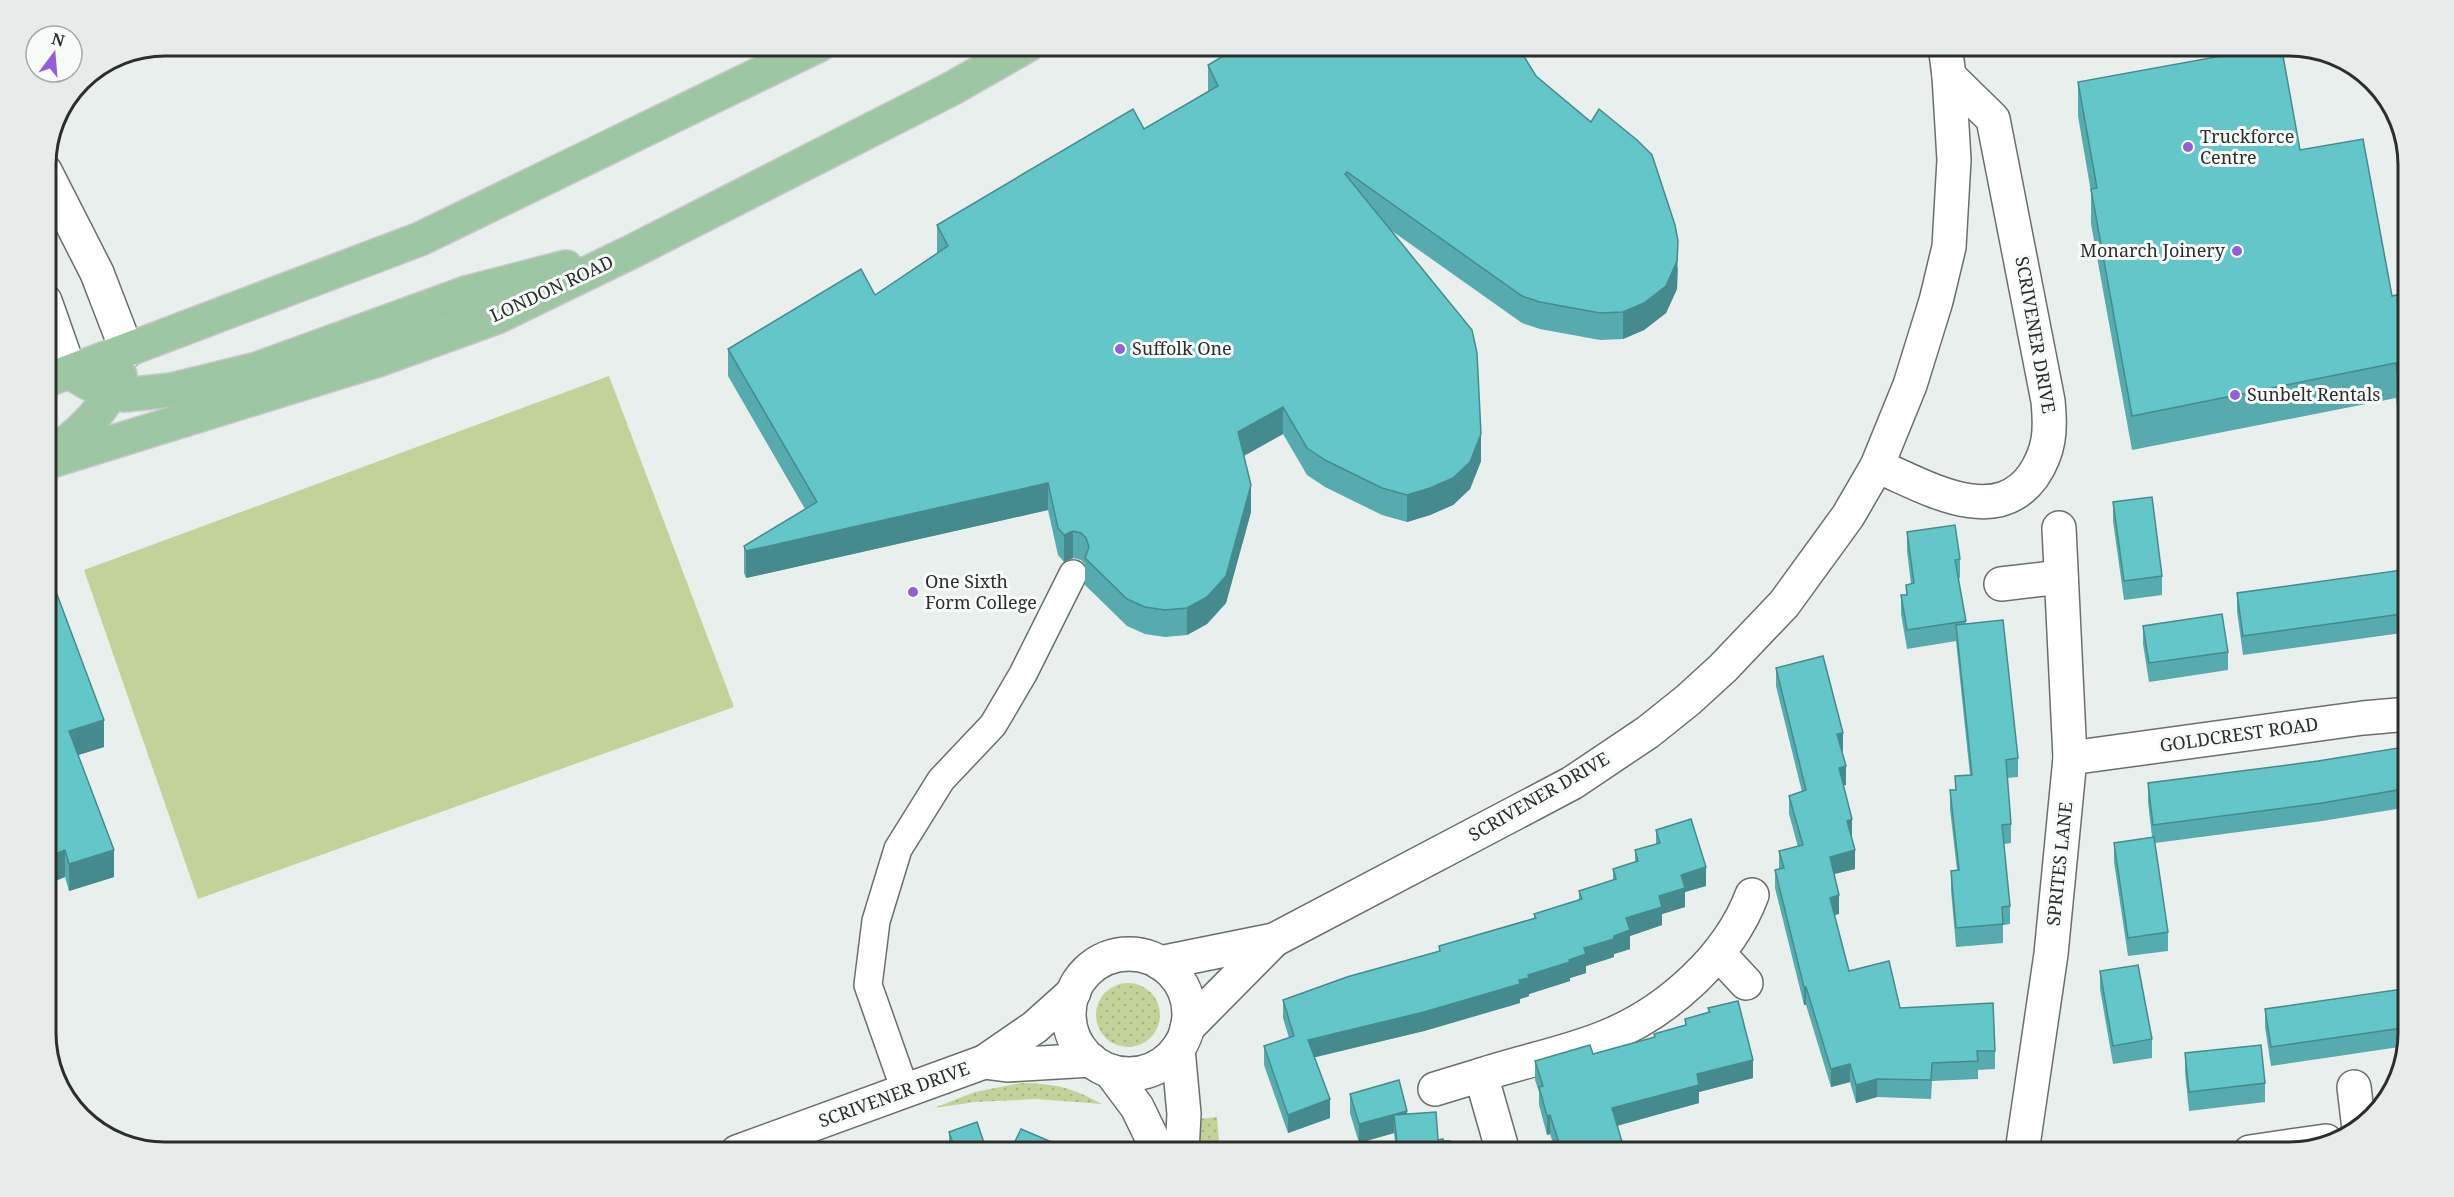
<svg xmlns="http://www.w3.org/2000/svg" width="2454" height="1197" viewBox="0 0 2454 1197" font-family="'Noto Serif',serif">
	<defs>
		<pattern id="grass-dots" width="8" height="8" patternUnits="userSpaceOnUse" patternTransform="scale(1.5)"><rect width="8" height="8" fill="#c1d398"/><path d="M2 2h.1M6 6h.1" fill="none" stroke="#a6b583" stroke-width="1.8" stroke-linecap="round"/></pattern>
	</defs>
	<rect width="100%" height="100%" fill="#e9efed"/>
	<g fill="url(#grass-dots)">
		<circle cx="1128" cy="1015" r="32"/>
		<path d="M1020,1083C1054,1083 1073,1088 1102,1104L1036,1099L975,1102L934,1108L975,1092Z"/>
		<polygon points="1217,1117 1220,1152 1197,1152 1199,1119"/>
	</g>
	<polygon fill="#c1d398" points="609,376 734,707 198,899 84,570"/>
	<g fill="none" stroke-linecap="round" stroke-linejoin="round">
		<g stroke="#6a6f6d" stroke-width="30">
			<polyline id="pedestrian" points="905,1090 868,985 876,921 898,849 941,780 993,725 1023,674 1073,574"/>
		</g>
		<g stroke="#6a6f6d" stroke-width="36">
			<g id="minor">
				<polyline points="45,171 97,273 127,351"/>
				<polyline points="45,301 70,372"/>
				<path d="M1877,466C1923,485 1994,530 2033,476C2050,451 2051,430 2048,401L1993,119L1949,76"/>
				<polyline points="2001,584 2061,577"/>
				<polyline points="2070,758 2363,718 2409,714"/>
				<polyline points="1719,954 1746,983"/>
				<polyline points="2354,1087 2359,1129"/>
				<polyline points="1435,1089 1481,1075"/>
				<path d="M1503,1152L1481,1075C1523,1061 1568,1053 1608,1036C1669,1011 1729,956 1752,895"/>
				<polyline points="2022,1152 2051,954 2070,758 2059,528"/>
				<polyline points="2250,1152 2326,1141"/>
			</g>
		</g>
		<g stroke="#6a6f6d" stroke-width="36">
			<g id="tertiary">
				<circle cx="1129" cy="1014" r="60"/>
				<polyline points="1160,963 1274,940 1572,783 1648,732 1688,700 1723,668 1784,604 1848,516 1877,466 1910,385 1936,301 1949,247 1954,160 1949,76 1945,45"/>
				<polyline points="1187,1028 1274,940"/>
				<polyline points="1178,1049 1184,1114 1182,1152"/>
				<polyline points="984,1062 1007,1065 1091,1060"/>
				<polyline points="1110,1071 1137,1107 1153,1140 1162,1152"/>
				<polyline points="737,1152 984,1062 1035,1027 1074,992"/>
			</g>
		</g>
		<g stroke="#c8c9c8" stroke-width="36">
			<g id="primary">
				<polyline points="70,372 86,382 110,393 124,395 171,390 257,369 466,293 566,267"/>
				<polyline points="45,381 420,239 819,45"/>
				<path d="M49,454C79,436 106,409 120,375"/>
				<polyline points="45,463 378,360 497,317 635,250 951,89 1028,45"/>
			</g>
		</g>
		<use href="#pedestrian" stroke="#fff" stroke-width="27"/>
		<use href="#minor" stroke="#fff" stroke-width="33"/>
		<use href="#tertiary" stroke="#fff" stroke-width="33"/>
		<use href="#primary" stroke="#9dc7a3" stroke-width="33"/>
	</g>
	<g fill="#55abae">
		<polygon points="1208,65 1536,76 1678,268 1677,289 1666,313 1644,330 1623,339 1600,340 1540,329 1522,323 1392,231 1481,461 1470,489 1453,505 1430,515 1407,522 1382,515 1325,487 1307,475 1283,434 1244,456 1251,512 1226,603 1207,624 1187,635 1165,637 1145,634 1127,626 1085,585 1085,564 1081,560 1073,558 1064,562 1058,555 1048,510 746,578 744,573 744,546 805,509 728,376 728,349 875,295 938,253 937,252 937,225 1144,129 1208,91"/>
		<polygon points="2078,82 2300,150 2392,296 2409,292 2409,404 2397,406 2396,398 2132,450 2091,224 2091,192 2078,116"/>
		<polygon points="2113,502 2162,576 2162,595 2124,600 2113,521"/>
		<polygon points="1907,532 1960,559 1960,578 1958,578 1966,624 2018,758 2018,777 2007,778 2011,824 2011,843 2004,844 2010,906 2010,924 2003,925 2003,943 1956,947 1951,890 1951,871 1957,870 1950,809 1950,790 1955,790 1955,776 1970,775 1956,641 1907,649 1901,614 1901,595 1906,595 1906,585 1911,584 1907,551"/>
		<polygon points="2409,569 2409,632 2243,655 2237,611 2237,593"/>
		<polygon points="45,575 104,747 78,755 114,877 69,891 65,877 45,885"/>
		<polygon points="2143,626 2228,652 2228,670 2149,682 2143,644"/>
		<polygon points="1776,668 1843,751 1842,751 1846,785 1843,785 1852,838 1855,869 1834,874 1839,914 1834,915 1849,971 1900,1008 1995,1051 1995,1069 1978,1070 1978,1079 1932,1081 1931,1099 1877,1097 1856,1103 1850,1082 1831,1087 1806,1005 1804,1005 1775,888 1775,870 1779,869 1779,851 1798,847 1789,814 1789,796 1802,792 1776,686"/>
		<polygon points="2409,779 2409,807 2322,821 2155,843 2168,932 2168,951 2128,956 2114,862 2114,843 2152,837 2148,802 2148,783"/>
		<polygon points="1656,830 1706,886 1685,892 1685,907 1662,914 1662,925 1630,936 1630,949 1614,954 1614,957 1586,966 1586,973 1570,978 1570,981 1529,994 1529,996 1520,999 1520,1003 1424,1031 1314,1057 1330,1118 1288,1133 1264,1065 1264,1046 1289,1038 1283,1018 1283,1000 1439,952 1439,946 1534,918 1534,914 1579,900 1579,891 1613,880 1613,869 1635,862 1635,850 1656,844"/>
		<polygon points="2100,971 2152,1039 2152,1058 2113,1064 2100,989"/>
		<polygon points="2409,988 2409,1033 2406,1046 2271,1066 2265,1027 2265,1009"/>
		<polygon points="1708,1008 1753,1078 1699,1092 1699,1103 1617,1126 1625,1152 1556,1152 1550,1134 1547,1135 1539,1105 1539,1092 1535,1080 1535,1061 1593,1054 1654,1038 1654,1034 1685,1025 1685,1019 1708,1012"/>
		<polygon points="2185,1053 2265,1083 2265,1102 2189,1111 2185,1072"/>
		<polygon points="1350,1094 1407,1114 1438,1140 1443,1141 1451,1152 1396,1152 1394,1133 1359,1143 1350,1113"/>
		<polygon points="949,1132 987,1152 953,1152 949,1141"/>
	</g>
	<g fill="#458b8d">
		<polygon points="1678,241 1677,289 1666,313 1644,330 1623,339 1623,312"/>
		<polygon points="1283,407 1283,434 1238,459 1238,432"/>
		<polygon points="1481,434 1481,461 1470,489 1453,505 1430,515 1407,522 1407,495"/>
		<polygon points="1048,483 1048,510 746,578 746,551"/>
		<polygon points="1251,485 1251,512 1226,603 1207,624 1187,635 1187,608"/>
		<polygon points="1073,531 1073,558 1064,562 1064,535"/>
		<polygon points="104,720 104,747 69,758 69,731"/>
		<polygon points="1843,733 1843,751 1837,753 1837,734"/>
		<polygon points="1846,766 1846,785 1839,786 1839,768"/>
		<polygon points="1852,819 1852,838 1847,821"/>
		<polygon points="65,850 65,877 45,885 45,858"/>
		<polygon points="114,850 114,877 69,891 69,864"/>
		<polygon points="1855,850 1855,869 1830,875 1830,857"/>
		<polygon points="1706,867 1706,886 1685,892 1685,907 1662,914 1662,925 1630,936 1630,949 1614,954 1614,957 1586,966 1586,973 1570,978 1570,981 1529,994 1529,996 1520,999 1520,1003 1424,1031 1308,1059 1308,1040 1519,980 1528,975 1569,960 1584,948 1614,936 1626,918 1659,896 1681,875"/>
		<polygon points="1839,895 1839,914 1830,916 1830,898"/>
		<rect x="1804" y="987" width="2" height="18"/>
		<polygon points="1753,1060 1753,1078 1699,1092 1699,1103 1612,1127 1612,1108 1697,1074"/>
		<polygon points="1850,1064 1850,1082 1831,1087 1831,1069"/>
		<polygon points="1877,1079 1877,1097 1856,1103 1856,1085"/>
		<polygon points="1330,1099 1330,1118 1288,1133 1288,1115"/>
		<polygon points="1407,1111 1407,1129 1394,1115 1394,1133 1359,1143 1359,1124"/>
		<polygon points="1550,1115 1550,1134 1547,1135 1547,1116"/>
	</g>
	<g fill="#63c7ca" stroke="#458b8d" stroke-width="1.5">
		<polygon points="1242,45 1517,45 1536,76 1591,122 1599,109 1637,140 1652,155 1675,225 1678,241 1677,261 1666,286 1644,303 1623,312 1600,313 1540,302 1522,296 1347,172 1345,174 1472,330 1477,353 1481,434 1470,462 1453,478 1430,488 1407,495 1382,488 1325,460 1307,448 1283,407 1238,432 1251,485 1226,576 1207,597 1187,608 1165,610 1145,607 1127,599 1085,558 1089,547 1086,538 1081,533 1073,531 1064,535 1058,528 1048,483 746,551 744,546 817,502 728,349 861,269 875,295 948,246 937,225 1133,109 1144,129 1218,86 1208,65"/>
		<polygon points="2281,45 2300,150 2363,139 2392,296 2409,292 2409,369 2397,372 2396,363 2132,416 2091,189 2097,188 2078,82"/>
		<polygon points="2152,497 2162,576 2124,581 2113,502"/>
		<polygon points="1955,525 1960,559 1955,560 1966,621 1907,630 1901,595 1907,595 1906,585 1914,583 1907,532"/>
		<polygon points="2409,569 2409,613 2243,636 2237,593"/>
		<polygon points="49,573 104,720 69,731 114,850 69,864 65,850 45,858 45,575"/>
		<polygon points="2222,614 2228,652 2149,663 2143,626"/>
		<polygon points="2003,620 2018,758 2006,760 2011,824 2002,825 2010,906 2002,907 2003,924 1956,928 1951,871 1959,870 1950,790 1956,790 1955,776 1972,775 1956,625"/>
		<polygon points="1823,656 1843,733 1837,734 1846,766 1839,768 1852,819 1847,821 1855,850 1830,857 1839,895 1830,898 1849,971 1889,961 1900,1008 1993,1003 1995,1051 1977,1051 1978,1061 1932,1063 1931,1080 1877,1079 1856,1085 1850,1064 1831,1069 1806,987 1804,987 1775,870 1784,868 1779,851 1803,845 1789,796 1806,790 1776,668"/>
		<polygon points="2404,747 2409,779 2409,788 2322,803 2153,825 2148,783 2318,761"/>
		<polygon points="1691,819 1706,867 1681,875 1685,888 1659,896 1662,907 1626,918 1630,930 1614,936 1614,939 1584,948 1586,954 1569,960 1570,962 1528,975 1529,978 1519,980 1520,984 1424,1012 1308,1040 1330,1099 1288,1115 1264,1046 1294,1036 1283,1000 1347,977 1440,951 1439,946 1536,918 1534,914 1582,899 1579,891 1616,879 1613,869 1638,861 1635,850 1660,843 1656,830"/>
		<polygon points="2154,837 2168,932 2128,938 2114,843"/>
		<polygon points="2138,965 2152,1039 2113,1046 2100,971"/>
		<polygon points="2409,988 2409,1027 2271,1047 2265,1009"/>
		<polygon points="1738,1001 1753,1060 1697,1074 1699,1085 1612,1108 1625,1152 1562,1152 1550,1115 1547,1116 1539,1087 1543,1086 1535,1061 1590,1045 1593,1054 1655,1037 1654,1034 1686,1025 1685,1019 1710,1012 1708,1008"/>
		<polygon points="2261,1045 2265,1083 2189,1092 2185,1053"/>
		<polygon points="1399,1080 1407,1111 1359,1124 1350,1094"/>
		<polygon points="1436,1112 1438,1140 1443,1139 1443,1141 1450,1141 1451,1152 1398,1152 1394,1115"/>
		<polygon points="977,1122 987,1152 956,1152 949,1132"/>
		<polygon points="1021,1129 1056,1144 1053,1152 1010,1152"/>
		<polygon points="867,1148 868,1152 856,1152"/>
	</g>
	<g fill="#935ed7" stroke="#f7fcfa" stroke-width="2">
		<circle cx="2188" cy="147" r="6"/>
		<circle cx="2237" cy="251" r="6"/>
		<circle cx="1120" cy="349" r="6"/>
		<circle cx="2235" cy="395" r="6"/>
		<circle cx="913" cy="592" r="6"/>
	</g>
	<g text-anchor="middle" stroke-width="6" stroke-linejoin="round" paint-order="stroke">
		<g font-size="18" fill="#2c2e2d" stroke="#f7fcfa" text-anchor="start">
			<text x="2200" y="143">Truckforce<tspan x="2200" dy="21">Centre</tspan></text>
			<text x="2225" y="257" text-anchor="end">Monarch Joinery</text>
			<text x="1132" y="355">Suffolk One</text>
			<text x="2247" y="401">Sunbelt Rentals</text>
			<text x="925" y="588">One Sixth<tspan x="925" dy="21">Form College</tspan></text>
		</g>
		<g font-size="18" fill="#2c2e2d" stroke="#f7fcfa">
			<text transform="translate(552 289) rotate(-25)" y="6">LONDON ROAD</text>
			<text transform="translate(2035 335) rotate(80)" y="6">SCRIVENER DRIVE</text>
			<text transform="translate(2239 735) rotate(-8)" y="6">GOLDCREST ROAD</text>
			<text transform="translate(1539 797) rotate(-30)" y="6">SCRIVENER DRIVE</text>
			<text transform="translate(2060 864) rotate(-84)" y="6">SPRITES LANE</text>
			<text transform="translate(894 1095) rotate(-20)" y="6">SCRIVENER DRIVE</text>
		</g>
	</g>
	<path d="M0 0H2454V1197H0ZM165 56H2289A109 109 0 0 1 2398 165V1033A109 109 0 0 1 2289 1142H165A109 109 0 0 1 56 1033V165A109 109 0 0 1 165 56Z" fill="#e7ecea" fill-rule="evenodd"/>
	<path fill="none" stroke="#2c2e2d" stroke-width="3" d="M165 56H2289A109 109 0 0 1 2398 165V1033A109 109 0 0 1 2289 1142H165A109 109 0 0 1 56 1033V165A109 109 0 0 1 165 56Z"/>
	<g transform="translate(54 54) rotate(16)"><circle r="28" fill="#f7fcfa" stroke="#a6aaa8" stroke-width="1.5"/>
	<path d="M0-4.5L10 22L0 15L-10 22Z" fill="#935ed7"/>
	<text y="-9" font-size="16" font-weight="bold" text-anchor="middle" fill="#2c2e2d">N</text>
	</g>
</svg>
